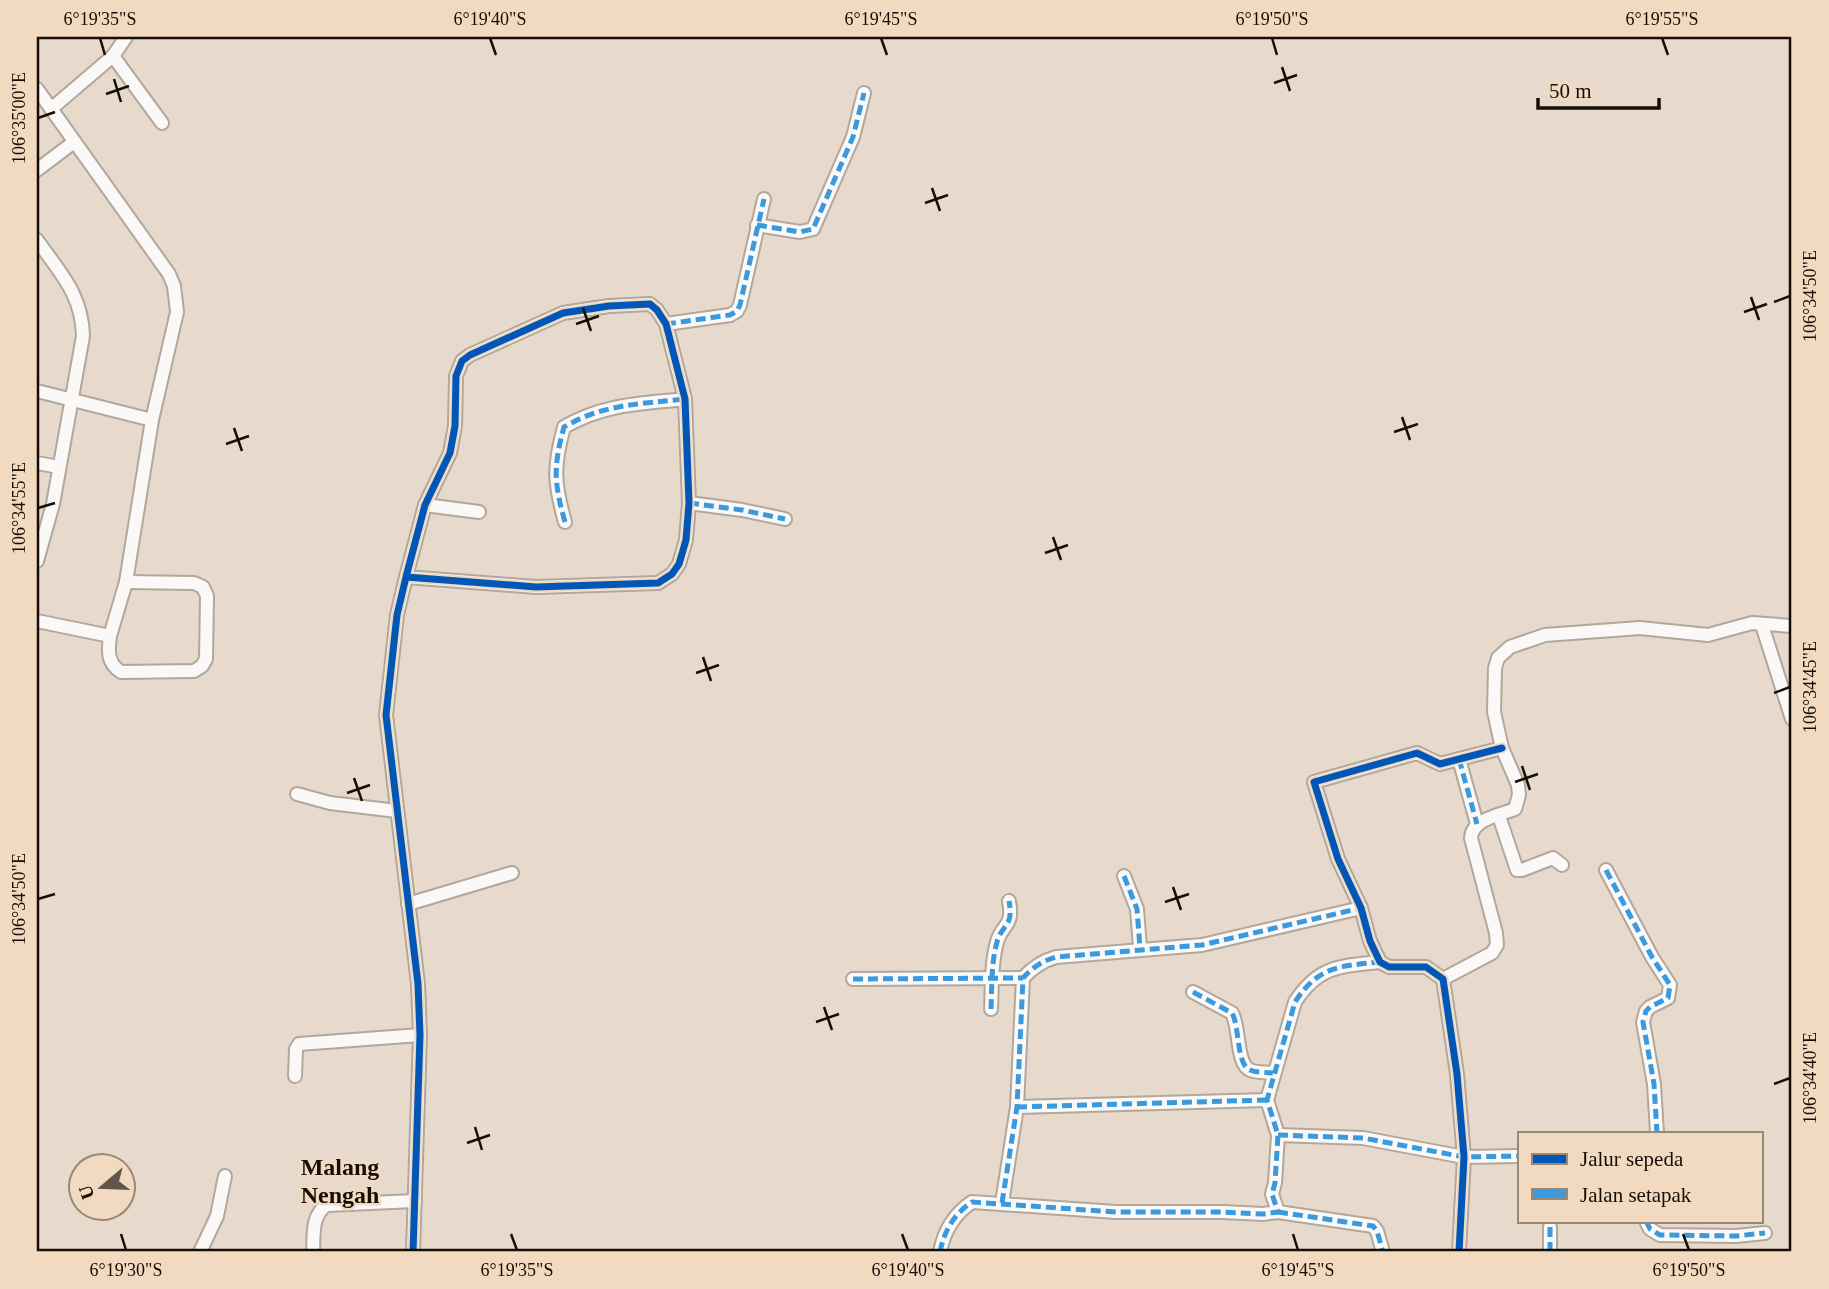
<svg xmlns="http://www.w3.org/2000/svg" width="1829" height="1289" viewBox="0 0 1829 1289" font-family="'Times New Roman',serif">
	<rect width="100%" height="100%" fill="#e7dacc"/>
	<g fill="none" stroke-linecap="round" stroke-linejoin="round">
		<g stroke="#b1a79c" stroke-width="16">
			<g id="street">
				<polyline points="113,56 162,123"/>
				<polyline points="37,89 169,274 174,286 177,312 152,420 126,582 110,636 37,621"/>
				<polyline points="51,109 113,56 126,37"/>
				<polyline points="37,170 74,142"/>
				<polyline points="757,225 800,232 813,229 853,137 864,93"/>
				<path d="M37,240C60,273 82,294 83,336L53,504L37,561"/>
				<polyline points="666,324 730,315 737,311 740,305 764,199"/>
				<polyline points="37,391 152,420"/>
				<polyline points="37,463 59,467"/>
				<polyline points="689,503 742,510 785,519"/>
				<polyline points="425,505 479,512"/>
				<path d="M565,522C554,483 553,467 564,427C603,404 640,404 685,399"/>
				<polyline points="406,577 536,587 658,583 672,574 679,564 686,540 689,503 685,399 666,324 657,310 650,304 609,306 563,313 470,355 462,361 456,376 455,426 450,453 425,505 406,577 397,615 386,715 418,984 420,1035 413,1252"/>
				<polyline points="1762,625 1792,719"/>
				<path d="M110,636C108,651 107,663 121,672L194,671L202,666L206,659L207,596L203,587L194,583L126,582"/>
				<polyline points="1459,759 1477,824"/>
				<polyline points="297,794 330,803 397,811"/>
				<polyline points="1499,816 1517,870 1522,870 1553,858 1562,865"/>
				<polyline points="1606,870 1652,957 1670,985 1668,998 1650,1007 1646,1011 1643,1022 1654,1084 1657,1133"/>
				<polyline points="1124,876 1137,909 1140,948"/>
				<polyline points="408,904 512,873"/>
				<polyline points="853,979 1023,978"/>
				<path d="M1443,979L1492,953L1497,945L1496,933L1471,838C1472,819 1500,815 1515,809L1519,795L1518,785L1502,748L1494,712L1495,668L1498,658L1510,647L1545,635L1640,628L1708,635L1752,623L1792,626"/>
				<path d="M1193,992L1232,1013C1240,1027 1236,1064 1250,1070C1257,1073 1266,1072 1273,1073"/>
				<path d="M991,1009C992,988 991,963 997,942C1002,923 1014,928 1009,901"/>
				<polyline points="295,1076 296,1049 299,1044 420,1035"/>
				<polyline points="1017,1107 1267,1100"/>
				<polyline points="1278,1135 1363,1138 1464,1157 1519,1156"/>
				<path d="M1002,1203L1017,1107L1023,978C1033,967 1042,961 1056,957L1202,945L1361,908"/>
				<polyline points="1278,1212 1373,1226 1377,1231 1383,1252"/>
				<polyline points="1646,1221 1650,1229 1660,1235 1736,1236 1765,1233"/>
				<polyline points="200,1252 217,1216 225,1176"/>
				<path d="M313,1252C314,1236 311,1215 327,1205L415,1201"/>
				<path d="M940,1252C944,1231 954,1214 972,1202L1116,1212H1223L1263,1214L1278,1212L1272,1194L1275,1183L1278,1135L1267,1100L1295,1002C1318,966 1340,966 1380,962"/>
				<polyline points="1459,1252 1464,1157 1457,1074 1443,979 1426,967 1389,967 1380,962 1370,941 1361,908 1338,859 1314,782 1417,753 1440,764 1502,748"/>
				<polyline points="1550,1252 1550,1227"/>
			</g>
		</g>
		<use href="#street" stroke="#fbf9f7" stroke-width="12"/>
		<g stroke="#3b9add" stroke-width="5" stroke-dasharray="10 5" stroke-linecap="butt">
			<polyline points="757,225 800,232 813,229 853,137 864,93"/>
			<polyline points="666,324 730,315 737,311 740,305 764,199"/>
			<polyline points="689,503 742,510 785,519"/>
			<path d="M565,522C554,483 553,467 564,427C603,404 640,404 685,399"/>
			<polyline points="1459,759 1477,824"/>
			<polyline points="1606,870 1652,957 1670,985 1668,998 1650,1007 1646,1011 1643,1022 1654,1084 1657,1133"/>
			<polyline points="1124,876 1137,909 1140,948"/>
			<polyline points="853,979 1023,978"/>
			<path d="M1193,992L1232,1013C1240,1027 1236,1064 1250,1070C1257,1073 1266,1072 1273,1073"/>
			<path d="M991,1009C992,988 991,963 997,942C1002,923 1014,928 1009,901"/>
			<polyline points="1017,1107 1267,1100"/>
			<polyline points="1278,1135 1363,1138 1464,1157 1519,1156"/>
			<path d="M1002,1203L1017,1107L1023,978C1033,967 1042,961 1056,957L1202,945L1361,908"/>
			<polyline points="1278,1212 1373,1226 1377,1231 1383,1252"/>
			<polyline points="1646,1221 1650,1229 1660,1235 1736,1236 1765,1233"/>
			<path d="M940,1252C944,1231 954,1214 972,1202L1116,1212H1223L1263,1214L1278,1212L1272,1194L1275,1183L1278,1135L1267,1100L1295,1002C1318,966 1340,966 1380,962"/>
			<polyline points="1550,1252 1550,1227"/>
		</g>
		<g stroke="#f2dac1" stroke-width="11">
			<g id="cycleway">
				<polyline points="406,577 536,587 658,583 672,574 679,564 686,540 689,503 685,399 666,324 657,310 650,304 609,306 563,313 470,355 462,361 456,376 455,426 450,453 425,505 406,577 397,615 386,715 418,984 420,1035 413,1252"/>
				<polyline points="1459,1252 1464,1157 1457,1074 1443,979 1426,967 1389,967 1380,962 1370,941 1361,908 1338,859 1314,782 1417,753 1440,764 1502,748"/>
			</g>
		</g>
		<use href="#cycleway" stroke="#0057b8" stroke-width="7"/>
	</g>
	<path fill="none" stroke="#160e06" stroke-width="2.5" d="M100,38L105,55M490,38L496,55M881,38L887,55M1272,38L1277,55M1662,38L1668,55M1282,67L1290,91M114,79L121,102M1274,83L1297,75M106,94L129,86M38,118L55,112M932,188L940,211M925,203L948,195M1751,297L1759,320M1774,302L1790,296M583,308L591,331M1744,312L1767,304M576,324L599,316M1402,417L1410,440M234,428L242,451M1394,432L1418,424M226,444L249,436M38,508L55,503M1053,537L1061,560M1045,553L1068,545M703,657L711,681M696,673L719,665M1774,693L1790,687M1522,766L1530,790M354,778L362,801M1515,782L1538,774M347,793L370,785M1173,887L1181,910M38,899L55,894M1165,902L1189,894M824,1007L832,1030M816,1022L839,1014M1774,1084L1790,1078M475,1127L482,1150M467,1143L490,1135M121,1234L126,1250M511,1234L517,1250M902,1234L908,1250M1293,1234L1298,1250M1683,1234L1689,1250"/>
	<g text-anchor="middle" stroke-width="5" stroke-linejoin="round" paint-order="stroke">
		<g font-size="24" font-weight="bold" fill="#160e06" stroke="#f2dac1">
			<text x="340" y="1175">Malang<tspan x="340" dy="28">Nengah</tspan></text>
		</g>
	</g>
	<rect width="1829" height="1289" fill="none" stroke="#f2dac1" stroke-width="77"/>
	<rect x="1518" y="1132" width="245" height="91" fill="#f2dac1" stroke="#9a8876" stroke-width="2"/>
	<rect x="1532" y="1154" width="35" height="10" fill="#0057b8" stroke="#9a8876" stroke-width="2"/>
	<text x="1580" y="1166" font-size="21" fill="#160e06">Jalur sepeda</text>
	<rect x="1532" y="1189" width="35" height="10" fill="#3b9add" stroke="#9a8876" stroke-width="2"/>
	<text x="1580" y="1202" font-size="21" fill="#160e06">Jalan setapak</text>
	<g transform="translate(102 1187) rotate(251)"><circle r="33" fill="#f2dac1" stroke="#9a8876" stroke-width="2"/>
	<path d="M0-5L12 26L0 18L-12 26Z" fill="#5f554b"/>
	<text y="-10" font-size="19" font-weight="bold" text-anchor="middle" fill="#160e06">U</text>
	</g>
	<path d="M1538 98v10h121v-10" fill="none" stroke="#160e06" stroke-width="3.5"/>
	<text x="1549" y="98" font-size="21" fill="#160e06" stroke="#f2dac1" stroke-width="5" paint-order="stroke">50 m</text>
	<rect x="38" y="38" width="1752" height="1212" fill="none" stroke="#160e06" stroke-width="2.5"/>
	<g font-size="18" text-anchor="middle" fill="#160e06">
		<text x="100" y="25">6°19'35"S</text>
		<text x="490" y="25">6°19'40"S</text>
		<text x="881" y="25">6°19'45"S</text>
		<text x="1272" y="25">6°19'50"S</text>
		<text x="1662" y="25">6°19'55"S</text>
		<text transform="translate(19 118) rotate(-90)" y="6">106°35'00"E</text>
		<text transform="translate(1810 296) rotate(-90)" y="6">106°34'50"E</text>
		<text transform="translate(19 508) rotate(-90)" y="6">106°34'55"E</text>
		<text transform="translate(1810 687) rotate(-90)" y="6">106°34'45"E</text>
		<text transform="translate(19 899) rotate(-90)" y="6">106°34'50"E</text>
		<text transform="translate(1810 1078) rotate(-90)" y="6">106°34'40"E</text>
		<text x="126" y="1276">6°19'30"S</text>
		<text x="517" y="1276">6°19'35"S</text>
		<text x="908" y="1276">6°19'40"S</text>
		<text x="1298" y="1276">6°19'45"S</text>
		<text x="1689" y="1276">6°19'50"S</text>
	</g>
</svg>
